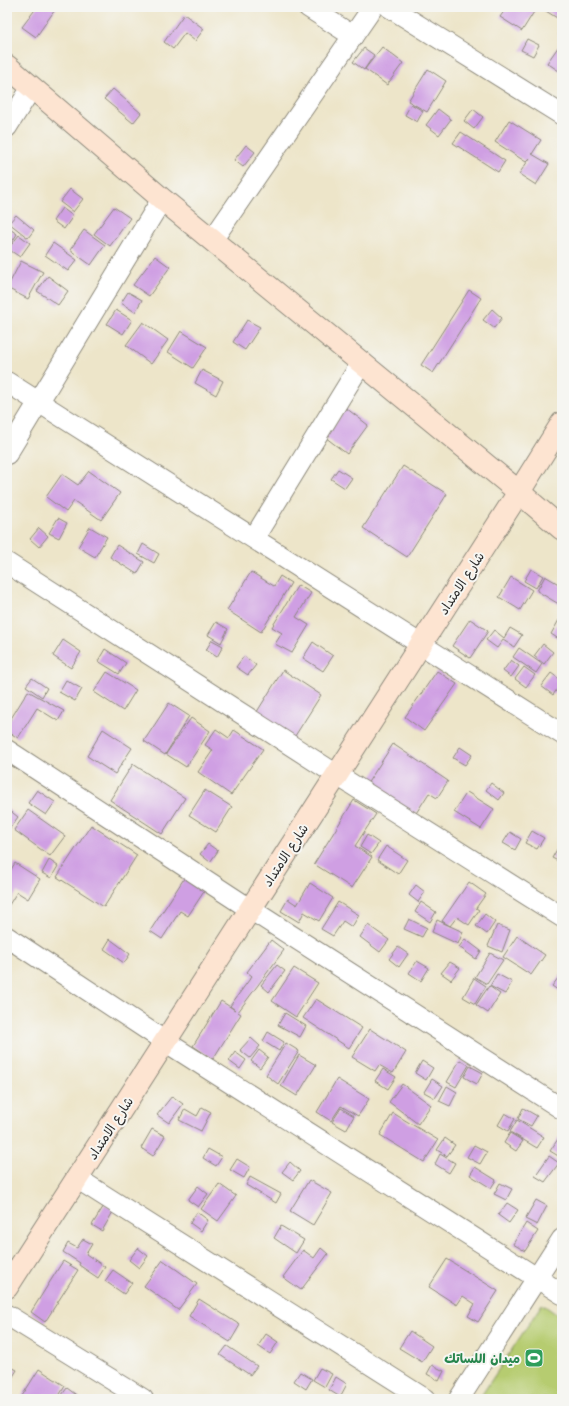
<svg xmlns="http://www.w3.org/2000/svg" width="569" height="1406" viewBox="0 0 569 1406" font-family="'Comic Neue','Playpen Sans Arabic',sans-serif">
	<rect width="100%" height="100%" fill="#f6f6f2"/>
	<filter id="ink" filterUnits="userSpaceOnUse"><feTurbulence type="fractalNoise" baseFrequency=".025" numOctaves="2"/><feDisplacementMap in="SourceGraphic" scale="8" xChannelSelector="R" yChannelSelector="G"/><feConvolveMatrix kernelMatrix="1 2 1 2 8 2 1 2 1" color-interpolation-filters="sRGB"/></filter>
	<filter id="wash" filterUnits="userSpaceOnUse"><feTurbulence type="fractalNoise" baseFrequency=".012" numOctaves="4" result="noise"/><feDisplacementMap in="SourceGraphic" scale="16" xChannelSelector="R" yChannelSelector="G"/><feGaussianBlur stdDeviation="0.9" result="paint"/><feColorMatrix in="noise" values="0 0 0 0 0 0 0 0 0 0 0 0 0 0 0 0 0 1.4 0 .05"/><feComposite in="paint" operator="in"/></filter>
	<g filter="url(#wash)">
		<rect width="100%" height="100%" fill="#ede5c9"/>
		<polygon fill="#b6cc70" stroke="#707c4e" points="542,1304 562,1318 562,1399 479,1399"/>
		<g id="blocks">
			<g fill="#cf9fe3">
				<polygon points="37,7 57,7 36,37 22,27"/>
				<polygon points="507,7 513,7 521,12 523,7 537,7 522,31 500,17"/>
				<polygon points="541,7 562,7 562,21 541,8"/>
				<polygon points="184,14 204,29 195,41 185,33 173,49 164,42"/>
				<polygon points="562,29 562,37 558,35"/>
				<polygon points="527,39 539,45 533,56 521,50"/>
				<polygon points="561,43 562,44 562,73 547,63"/>
				<polygon points="382,47 403,63 387,85 365,69"/>
				<polygon points="364,48 374,55 364,70 353,62"/>
				<polygon points="428,69 446,81 427,112 408,101"/>
				<polygon points="113,89 141,113 133,123 104,99"/>
				<polygon points="411,104 423,111 417,122 405,115"/>
				<polygon points="438,109 451,119 439,135 426,125"/>
				<polygon points="473,109 483,117 474,129 464,121"/>
				<polygon points="509,120 541,140 532,154 549,164 536,185 519,174 530,158 526,162 495,142"/>
				<polygon points="461,132 505,161 498,172 453,143"/>
				<polygon points="246,145 255,152 243,167 234,160"/>
				<polygon points="70,189 83,199 73,212 60,202"/>
				<polygon points="114,207 130,218 110,246 94,234"/>
				<polygon points="62,208 73,216 64,229 53,221"/>
				<polygon points="16,215 34,230 28,238 9,223"/>
				<polygon points="7,227 17,234 7,250"/>
				<polygon points="84,230 105,245 91,265 70,250"/>
				<polygon points="19,235 30,243 20,257 8,249"/>
				<polygon points="53,243 77,260 68,271 45,255"/>
				<polygon points="155,256 170,267 149,296 133,285"/>
				<polygon points="21,261 43,272 28,299 7,288"/>
				<polygon points="48,276 68,291 58,305 37,291"/>
				<polygon points="469,290 481,298 433,373 421,365"/>
				<polygon points="128,292 142,300 135,312 121,303"/>
				<polygon points="492,309 502,318 494,328 483,320"/>
				<polygon points="116,310 132,320 123,334 107,324"/>
				<polygon points="247,320 260,327 245,350 233,342"/>
				<polygon points="143,322 168,340 151,364 126,345"/>
				<polygon points="181,331 207,347 193,368 168,352"/>
				<polygon points="202,370 223,381 216,395 195,383"/>
				<polygon points="346,408 368,425 347,454 325,437"/>
				<polygon points="403,466 447,494 407,557 363,528"/>
				<polygon points="338,469 352,478 345,488 331,479"/>
				<polygon points="89,471 120,493 101,520 74,501 66,512 46,497 62,474 78,485"/>
				<polygon points="58,518 67,523 59,538 49,533"/>
				<polygon points="90,527 107,537 95,557 78,547"/>
				<polygon points="39,528 48,536 39,547 30,539"/>
				<polygon points="143,544 159,554 154,563 138,554"/>
				<polygon points="117,545 144,562 137,574 110,557"/>
				<polygon points="531,569 543,576 536,588 524,581"/>
				<polygon points="251,572 274,586 280,576 291,583 261,632 227,610"/>
				<polygon points="545,576 562,586 562,606 537,591"/>
				<polygon points="511,577 532,590 520,610 499,597"/>
				<polygon points="298,585 311,593 296,617 309,625 292,653 275,644 282,633 272,627"/>
				<polygon points="470,619 488,631 470,658 452,646"/>
				<polygon points="559,620 562,622 562,641 551,634"/>
				<polygon points="216,622 228,629 221,643 208,635"/>
				<polygon points="510,628 522,635 514,647 503,640 497,648 486,640 494,630 504,638"/>
				<polygon points="63,640 81,652 71,668 53,656"/>
				<polygon points="212,640 223,646 217,657 206,650"/>
				<polygon points="313,642 333,656 323,671 303,658"/>
				<polygon points="543,644 553,652 544,664 534,656"/>
				<polygon points="519,648 542,664 536,673 513,657"/>
				<polygon points="105,649 126,663 119,674 98,661"/>
				<polygon points="244,656 256,665 248,675 236,667"/>
				<polygon points="511,660 519,666 511,677 503,671"/>
				<polygon points="524,667 535,675 526,687 515,679"/>
				<polygon points="283,670 321,695 288,747 250,723"/>
				<polygon points="437,671 457,684 424,731 405,717"/>
				<polygon points="107,672 136,690 123,711 94,692"/>
				<polygon points="551,673 562,681 562,682 553,695 541,686"/>
				<polygon points="32,678 47,688 42,697 26,686"/>
				<polygon points="66,680 82,689 75,701 59,692"/>
				<polygon points="28,691 64,711 58,721 37,708 18,738 7,731 7,725"/>
				<polygon points="169,703 189,716 165,755 144,741"/>
				<polygon points="191,718 210,731 186,767 166,754"/>
				<polygon points="103,729 132,748 115,774 87,756"/>
				<polygon points="216,729 229,738 234,730 263,749 231,795 198,772 213,750 205,745"/>
				<polygon points="393,744 448,781 437,798 429,793 413,818 365,787"/>
				<polygon points="460,747 472,755 465,765 453,758"/>
				<polygon points="133,764 185,798 162,834 110,800"/>
				<polygon points="491,783 504,793 499,800 486,790"/>
				<polygon points="37,790 55,802 46,815 28,803"/>
				<polygon points="205,790 232,807 216,832 189,815"/>
				<polygon points="467,792 494,809 481,829 454,812"/>
				<polygon points="354,800 376,814 355,846 372,857 352,888 314,864"/>
				<polygon points="8,809 18,817 7,832 7,810"/>
				<polygon points="28,810 65,836 50,856 14,830"/>
				<polygon points="91,825 137,855 104,907 57,877"/>
				<polygon points="532,831 544,838 537,849 525,843"/>
				<polygon points="510,832 521,839 515,850 503,843"/>
				<polygon points="367,835 379,843 371,854 360,847"/>
				<polygon points="208,844 218,851 210,862 200,854"/>
				<polygon points="386,846 407,860 398,874 377,860"/>
				<polygon points="559,846 562,848 562,863 552,858"/>
				<polygon points="49,860 58,866 51,878 42,873"/>
				<polygon points="15,863 40,879 28,899 17,892 7,908 7,876"/>
				<polygon points="185,877 205,890 188,916 180,911 162,939 150,931"/>
				<polygon points="469,882 486,894 476,908 479,910 469,925 457,917 450,926 442,921"/>
				<polygon points="310,883 333,898 319,921 304,912 299,922 281,911 288,899 297,905"/>
				<polygon points="416,885 425,892 418,902 409,895"/>
				<polygon points="338,902 359,915 352,927 343,921 333,936 321,929"/>
				<polygon points="421,902 436,912 430,922 415,912"/>
				<polygon points="485,914 495,922 487,934 476,926"/>
				<polygon points="409,919 427,928 422,937 404,929"/>
				<polygon points="437,920 463,932 458,944 432,932"/>
				<polygon points="368,925 389,940 380,952 360,937"/>
				<polygon points="497,925 510,930 502,952 488,946"/>
				<polygon points="517,936 545,955 531,975 503,957"/>
				<polygon points="110,939 130,954 124,963 104,949"/>
				<polygon points="465,939 481,951 476,959 459,947"/>
				<polygon points="271,940 284,950 238,1012 241,1014 213,1059 193,1046 221,1001 235,1010 230,1006 252,976 247,972"/>
				<polygon points="398,947 408,954 399,967 389,959"/>
				<polygon points="490,953 503,960 487,984 475,977"/>
				<polygon points="417,961 429,968 421,981 409,973"/>
				<polygon points="450,962 460,968 451,980 441,973"/>
				<polygon points="277,965 285,971 269,992 261,985"/>
				<polygon points="294,968 318,983 296,1017 272,1001"/>
				<polygon points="562,973 562,993 552,986"/>
				<polygon points="497,974 512,982 505,994 490,986"/>
				<polygon points="474,978 486,986 475,1004 463,997"/>
				<polygon points="489,986 500,994 488,1013 476,1005"/>
				<polygon points="316,999 362,1028 349,1048 303,1018"/>
				<polygon points="285,1013 306,1026 300,1037 278,1025"/>
				<polygon points="370,1029 406,1052 393,1073 379,1065 375,1071 352,1057"/>
				<polygon points="268,1032 284,1042 279,1051 263,1041"/>
				<polygon points="251,1038 260,1046 250,1058 240,1050"/>
				<polygon points="286,1043 299,1051 278,1084 266,1075"/>
				<polygon points="259,1050 268,1057 260,1068 251,1061"/>
				<polygon points="235,1052 246,1060 240,1069 229,1061"/>
				<polygon points="299,1055 316,1065 297,1096 281,1086"/>
				<polygon points="460,1060 469,1065 456,1087 447,1082"/>
				<polygon points="422,1061 433,1068 426,1080 415,1073"/>
				<polygon points="470,1066 483,1073 477,1084 464,1077"/>
				<polygon points="383,1069 396,1077 388,1089 375,1081"/>
				<polygon points="337,1079 369,1099 358,1116 341,1106 331,1121 317,1112"/>
				<polygon points="432,1079 443,1086 435,1098 424,1092"/>
				<polygon points="402,1084 431,1105 418,1124 389,1102"/>
				<polygon points="447,1086 457,1092 450,1106 439,1101"/>
				<polygon points="172,1096 183,1104 169,1123 157,1115"/>
				<polygon points="202,1107 211,1112 201,1131 179,1120 185,1109 197,1116"/>
				<polygon points="341,1108 354,1116 346,1130 332,1122"/>
				<polygon points="523,1108 537,1116 531,1126 518,1119"/>
				<polygon points="393,1113 438,1140 424,1162 380,1135"/>
				<polygon points="505,1113 515,1119 508,1131 498,1125"/>
				<polygon points="517,1120 544,1137 537,1148 510,1132"/>
				<polygon points="152,1129 165,1136 153,1156 141,1148"/>
				<polygon points="510,1133 523,1141 516,1151 504,1143"/>
				<polygon points="562,1133 562,1154 560,1157 550,1151"/>
				<polygon points="445,1138 455,1145 447,1156 437,1150"/>
				<polygon points="474,1145 487,1152 480,1164 467,1157"/>
				<polygon points="208,1149 222,1157 216,1166 203,1158"/>
				<polygon points="440,1154 455,1163 449,1173 435,1164"/>
				<polygon points="549,1156 559,1163 545,1182 535,1176"/>
				<polygon points="237,1159 250,1167 244,1178 230,1170"/>
				<polygon points="290,1162 300,1171 293,1180 282,1172"/>
				<polygon points="475,1167 496,1180 491,1188 470,1175"/>
				<polygon points="250,1177 281,1194 276,1203 246,1185"/>
				<polygon points="309,1180 332,1193 313,1225 290,1211"/>
				<polygon points="500,1183 512,1189 506,1200 494,1194"/>
				<polygon points="219,1184 236,1196 218,1221 201,1209"/>
				<polygon points="198,1186 208,1194 198,1207 188,1200"/>
				<polygon points="536,1200 547,1206 537,1225 525,1219"/>
				<polygon points="507,1203 518,1210 509,1223 498,1215"/>
				<polygon points="105,1204 114,1210 102,1231 92,1225"/>
				<polygon points="197,1212 208,1220 201,1231 190,1223"/>
				<polygon points="526,1223 538,1231 525,1251 513,1244"/>
				<polygon points="281,1226 304,1240 296,1253 274,1238"/>
				<polygon points="83,1239 92,1244 86,1254 105,1267 98,1278 79,1265 80,1263 63,1252 68,1243 77,1248"/>
				<polygon points="138,1248 148,1256 139,1268 129,1260"/>
				<polygon points="321,1248 328,1254 301,1290 283,1277 303,1250 314,1258"/>
				<polygon points="447,1259 498,1291 478,1322 468,1316 475,1304 463,1296 457,1305 429,1287"/>
				<polygon points="163,1260 197,1284 178,1310 144,1286"/>
				<polygon points="63,1261 78,1270 45,1322 31,1312"/>
				<polygon points="113,1270 132,1283 124,1294 105,1281"/>
				<polygon points="199,1299 240,1325 230,1342 189,1316"/>
				<polygon points="410,1331 432,1346 422,1362 399,1348"/>
				<polygon points="266,1334 278,1342 270,1354 258,1346"/>
				<polygon points="227,1346 257,1366 250,1375 220,1355"/>
				<polygon points="7,1365 17,1370 7,1386"/>
				<polygon points="432,1365 444,1371 439,1381 427,1374"/>
				<polygon points="320,1368 332,1374 325,1387 313,1380"/>
				<polygon points="39,1369 65,1386 57,1399 27,1399 22,1396"/>
				<polygon points="300,1372 312,1379 306,1389 294,1381"/>
				<polygon points="336,1377 347,1384 340,1397 329,1390"/>
				<polygon points="67,1388 79,1397 78,1399 59,1399"/>
			</g>
		</g>
	</g>
	<g filter="url(#ink)">
		<use href="#blocks" fill-opacity="0" stroke="#8c887a" stroke-width="1"/>
		<g fill="none" stroke-linecap="round" stroke-linejoin="round">
			<g stroke="#8c887a" stroke-width="22">
				<g id="street">
					<polyline points="308,7 353,36"/>
					<polyline points="389,7 562,115"/>
					<polyline points="7,127 32,87"/>
					<polyline points="213,239 373,7"/>
					<polyline points="7,382 562,734"/>
					<polyline points="7,454 162,199"/>
					<polyline points="254,538 362,362"/>
					<polyline points="7,563 337,775 562,917"/>
					<polyline points="7,750 250,909 562,1109"/>
					<polyline points="7,937 166,1042 562,1294"/>
					<polyline points="78,1179 425,1399"/>
					<polyline points="7,1315 143,1399"/>
					<polyline points="459,1399 562,1239"/>
				</g>
			</g>
			<g stroke="#8c887a" stroke-width="24">
				<g id="secondary">
					<polyline points="7,66 162,199 519,492 562,529"/>
					<polyline points="7,1287 519,492 562,423"/>
				</g>
			</g>
			<use href="#street" stroke="#fff" stroke-width="20"/>
			<use href="#secondary" stroke="#fde4d1" stroke-width="22"/>
		</g>
	</g>
	<defs>
		<g id="stadium-square" transform="scale(1)"><rect x="-9" y="-9" width="18" height="18" rx="4" fill="#2e9e5b" stroke="#f6f6f2"/><path d="M0-5a6.5 5 0 1 0 0 10a6.5 5 0 1 0 0-10ZM-3.5-1.8h7v3.6h-7Z" fill="#fff"/></g>
	</defs>
	<g fill-rule="evenodd">
		<use href="#stadium-square" x="534" y="1358"/>
	</g>
	<g text-anchor="middle" stroke-width="4" stroke-linejoin="round" paint-order="stroke">
		<g font-size="13" fill="#2b2b2b" stroke="#f6f6f2">
			<text transform="translate(461 583) rotate(-57)" y="5">شارع الامتداد</text>
			<text transform="translate(285 855) rotate(-57)" y="5">شارع الامتداد</text>
			<text transform="translate(110 1128) rotate(-57)" y="5">شارع الامتداد</text>
		</g>
		<g font-size="13" font-weight="bold" fill="#27864d" stroke="#f6f6f2" text-anchor="end">
			<text x="520" y="1363">ميدان اللساتك</text>
		</g>
	</g>
	<rect width="569" height="1406" fill="none" stroke="#f6f6f2" stroke-width="24"/>
</svg>
